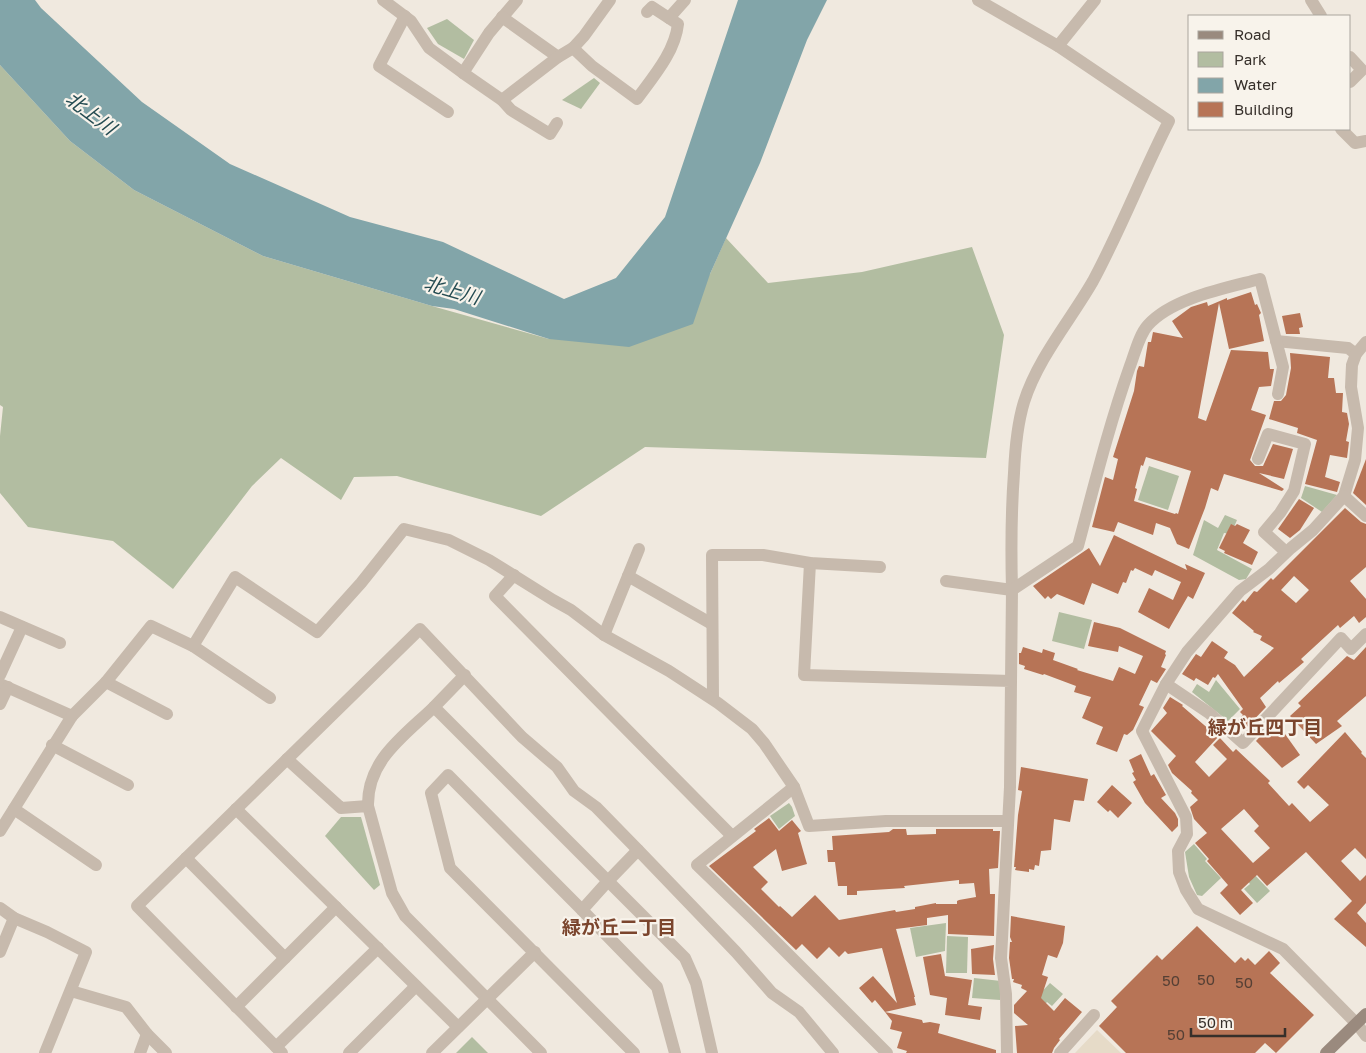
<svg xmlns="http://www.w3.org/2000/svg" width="1366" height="1053" viewBox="0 0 1366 1053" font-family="'Golos Text','Noto Sans JP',sans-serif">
	<rect width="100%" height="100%" fill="#f0e9df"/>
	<g fill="#b2bda1">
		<polygon points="447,19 474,40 464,59 438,44 427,28"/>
		<polygon points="0,65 70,141 134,190 263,256 432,306 549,339 710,274 726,238 768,283 862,272 972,247 1004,335 986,458 645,447 541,516 397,476 354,477 341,500 281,458 252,486 173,589 113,541 28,527 0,493 0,436 3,407 0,405"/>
		<polygon points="594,78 600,83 581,109 562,100"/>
		<polygon points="1149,466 1179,476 1168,510 1138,500"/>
		<polygon points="1305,486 1337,495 1322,512 1301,498"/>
		<polygon points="1225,515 1237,520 1231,534 1224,533 1217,550 1252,569 1246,579 1239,580 1193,555 1204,520 1218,528"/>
		<polygon points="1059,612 1092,620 1084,649 1052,641"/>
		<polygon points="1216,680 1240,709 1228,721 1192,692 1197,684 1209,692"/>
		<polygon points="789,803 792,807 795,816 779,829 770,816"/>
		<polygon points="341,817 361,817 380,885 374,890 325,836"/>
		<polygon points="1194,844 1207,859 1205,861 1221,878 1202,896 1197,895 1189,877 1185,852"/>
		<polygon points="1251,871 1270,891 1257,903 1244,889 1250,884 1244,877"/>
		<polygon points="946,923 945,951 916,957 910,928"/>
		<polygon points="947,936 968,937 967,973 946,973"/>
		<polygon points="974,978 1001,981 1000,1000 972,998"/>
		<polygon points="1050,983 1063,994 1052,1006 1047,1002 1041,1009 1033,1001"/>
		<polygon points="472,1037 488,1053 456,1053"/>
	</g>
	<polygon fill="#e6dbc8" points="1097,1030 1121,1053 1075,1053"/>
	<polygon fill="#82a5a9" points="0,0 35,0 41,8 142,102 230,164 350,217 443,242 564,299 616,278 665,217 738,0 827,0 807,40 760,163 710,274 693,324 629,347 549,339 454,309 432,306 263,256 134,190 70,141 0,65"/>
	<g fill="#b77456" fill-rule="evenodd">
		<path d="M1251,292L1255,305L1257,304L1261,313L1259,315L1264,341L1229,349L1219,303L1198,418L1206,421L1231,350L1268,352L1270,369H1274L1271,386L1259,387L1251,410L1266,415L1250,460L1255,466H1263L1273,444L1293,449L1284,479L1259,473L1284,489L1282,491L1224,474L1218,491L1211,488L1205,508L1189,549L1177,544L1170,528L1156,523L1153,535L1118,522L1114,532L1092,527L1105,477L1113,480L1118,459L1113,457L1134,391L1137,371L1139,366L1144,367L1148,342H1151L1153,332L1183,338L1172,321L1191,307L1207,302L1208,306L1227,298V300ZM1146,457L1191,471L1178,514L1176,513L1175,514L1134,501L1137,489L1135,488L1141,465L1143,466Z"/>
		<polygon points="1300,313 1303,327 1299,328 1300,334 1286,334 1282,316"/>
		<polygon points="1290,353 1330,357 1328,378 1334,378 1336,393 1343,393 1342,412 1347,413 1349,424 1346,441 1349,442 1347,458 1330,455 1325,477 1340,482 1337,492 1305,484 1317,440 1297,433 1298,428 1269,419 1274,401 1281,401 1286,395 1291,368"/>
		<polygon points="1366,459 1366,505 1353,493"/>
		<polygon points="1299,499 1314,508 1300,530 1290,538 1278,529"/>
		<path d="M1345,508L1361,522L1366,524V567L1350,581L1366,599V617L1359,623L1354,616L1340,628L1338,625L1301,659L1304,662L1279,683L1278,681L1260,698L1266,707L1246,728L1238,720L1243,715L1240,712L1243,709L1218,674L1215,678L1213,677L1208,685L1196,678L1194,681L1182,674L1196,654L1201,657L1212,641L1228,652L1224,658L1235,665L1244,677L1274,648L1260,640L1262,636L1253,632L1254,631L1232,613L1243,600L1245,602L1254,591L1257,592L1271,578L1273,580ZM1294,576L1309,590L1296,603L1281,590Z"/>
		<polygon points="1231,524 1235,526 1237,524 1250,530 1243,543 1258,552 1252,565 1224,553 1225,551 1219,548"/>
		<polygon points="1114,535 1187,570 1185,564 1205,573 1193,599 1188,596 1169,629 1138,612 1149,588 1173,600 1181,582 1155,570 1152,576 1135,568 1133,571 1131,570 1126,583 1123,582 1118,594 1092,583 1084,605 1057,594 1051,599 1048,596 1045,599 1033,586 1089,548 1100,566"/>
		<polygon points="1094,622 1120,628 1166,651 1165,654 1166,655 1161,667 1166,669 1157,683 1151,680 1139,705 1144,707 1133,730 1127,735 1124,734 1117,752 1096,744 1103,727 1082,718 1091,697 1074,692 1076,686 1044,674 1043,675 1024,669 1025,666 1019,664 1019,653 1021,653 1023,647 1042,653 1043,649 1055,653 1053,660 1078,669 1077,670 1113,681 1119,667 1135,674 1143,656 1119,646 1118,652 1088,646"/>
		<polygon points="1366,647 1366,696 1337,721 1342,726 1316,744 1290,716 1301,706 1298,703 1347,656 1354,660"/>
		<path d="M1170,697L1183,705L1182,706L1218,737L1195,762L1209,777L1227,759L1213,745L1220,738L1233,752L1236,749L1270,781L1268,783L1289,806L1292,803L1310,822L1329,805L1308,785L1304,789L1297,782L1345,732L1362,752L1361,753L1366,758V859L1355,848L1341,861L1360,881L1366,875V903L1357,913L1366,923V947L1334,919L1352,901L1306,852L1267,886L1257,875L1241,890L1253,903L1240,915L1220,893L1228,885L1207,861L1209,859L1195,843L1207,833L1194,819L1190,807L1198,800L1191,793L1192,791L1172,773L1168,765L1176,756L1151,731L1167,713L1163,708ZM1244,809L1259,826L1254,831L1270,848L1253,863L1221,829Z"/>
		<polygon points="1275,720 1300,755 1282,768 1256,741"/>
		<polygon points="1141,754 1151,776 1154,774 1166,795 1161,798 1175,813 1178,819 1178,826 1172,832 1145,803 1133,782 1136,780 1132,773 1134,772 1129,760"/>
		<polygon points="1021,767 1088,779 1084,801 1074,800 1070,822 1054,819 1051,850 1041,851 1039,866 1035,865 1034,870 1029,869 1029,872 1015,870 1016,867 1014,867 1018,815 1022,791 1018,790"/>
		<polygon points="1112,785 1132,803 1118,818 1110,810 1108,812 1097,802"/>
		<polygon points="769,818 779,831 792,820 801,831 798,833 807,864 782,871 776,849 753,867 768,882 761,889 779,907 780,906 792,917 815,895 839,920 895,910 896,912 915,909 915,907 936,903 936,904 957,904 957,901 959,900 976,897 974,883 959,884 959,880 904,886 905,888 857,891 857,895 847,895 847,886 838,886 835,862 828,862 827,850 833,850 832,836 889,832 893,829 906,829 907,835 936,834 936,829 993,829 993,831 1000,831 998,868 989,869 990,894 995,894 994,936 948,934 948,915 927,918 927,925 896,929 915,997 914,997 916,1005 885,1012 875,1000 872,1003 859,988 873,976 897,1003 882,948 848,954 845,951 839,957 829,947 817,959 802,944 796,950 709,866 756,831 754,829"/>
		<polygon points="1011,916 1065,926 1063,943 1057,958 1048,955 1042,975 1048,977 1041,998 1054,1011 1065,998 1082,1012 1059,1039 1060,1040 1054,1048 1052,1053 1017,1053 1015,1026 1028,1025 1014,1013 1014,1005 1027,991 1021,988 1022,985 1013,982 1014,979 1012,979 1009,958 1010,942 1012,942 1010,937"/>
		<polygon points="1197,926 1235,963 1241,957 1245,961 1248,958 1255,965 1269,951 1280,963 1270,973 1314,1015 1276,1053 1265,1043 1255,1053 1126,1053 1099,1026 1117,1007 1111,1001 1157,955 1162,960"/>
		<polygon points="994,945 993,959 995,975 972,974 971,949"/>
		<polygon points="941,954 945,976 972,980 968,1005 982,1007 980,1020 945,1015 947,998 930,995 923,957"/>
		<polygon points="885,1012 922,1020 923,1023 930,1022 940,1024 938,1033 996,1050 996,1053 906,1053 907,1051 897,1048 902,1032 890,1029 892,1021"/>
	</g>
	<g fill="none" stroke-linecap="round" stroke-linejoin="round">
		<g stroke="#c7baad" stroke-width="12">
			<polyline points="383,0 411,21 429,48 463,73 489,33 517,0"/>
			<polyline points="1311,0 1321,16"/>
			<polyline points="405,16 379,66 448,112"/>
			<polyline points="502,17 558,57"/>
			<polyline points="669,18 685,0"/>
			<polyline points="1058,46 1095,0"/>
			<polyline points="573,48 584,36 610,0"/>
			<polyline points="1350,57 1362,70 1350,82"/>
			<polyline points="463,73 502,100 511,110 550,134 557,123"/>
			<path d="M502,100L558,57L573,48L592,66L637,99C653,77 675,52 678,24L652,7L647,12"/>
			<polyline points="1341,129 1355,143 1366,141"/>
			<polyline points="1276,341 1348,348 1356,354"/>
			<polyline points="1366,342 1356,354 1352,365 1351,387 1358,428 1355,460 1344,496 1313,530 1291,548 1269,569 1240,591 1187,652 1166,684 1142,731 1186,817 1187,834 1178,851 1179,872 1186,890 1198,909 1283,949 1357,1024 1366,1036"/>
			<polyline points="1258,459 1268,434 1305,444 1294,491 1280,513 1264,532 1286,552"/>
			<polyline points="1344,496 1366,516"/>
			<polyline points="810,563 804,675 1011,681 1010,787 1001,958 1006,994 1007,1053"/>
			<polyline points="514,575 495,596 732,836"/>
			<polyline points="628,576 712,624"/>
			<path d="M946,581L1012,590C1011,551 1011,513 1014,473C1015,450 1017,425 1024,402C1038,358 1070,321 1093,281C1121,229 1142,174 1169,121L1058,46L978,0"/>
			<polyline points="0,617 60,643"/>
			<polyline points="604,635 639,549"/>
			<polyline points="193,646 270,698"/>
			<polyline points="0,675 22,627"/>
			<polyline points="465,675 434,707 608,881 638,850"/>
			<path d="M1011,681L1012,590L1078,546C1094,486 1109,425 1130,366C1135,353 1139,335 1148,325C1172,298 1226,288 1260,279L1283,367L1278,394"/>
			<polyline points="106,682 167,714"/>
			<polyline points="0,684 72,716"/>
			<polyline points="1166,684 1209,713 1243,743 1341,638 1351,649 1366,634"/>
			<polyline points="713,699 712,555 763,555 810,563 880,567"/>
			<polyline points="0,704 8,687"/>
			<polyline points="52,745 128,785"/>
			<polyline points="287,759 341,808 368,806 392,893 405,916 541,1053"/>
			<polyline points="794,787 697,865 755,921 887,1053"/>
			<path d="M368,806C367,760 404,736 434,707"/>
			<polyline points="14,809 96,865"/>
			<polyline points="236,809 458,1027"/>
			<polyline points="0,831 72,716 106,682 151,626 193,646 235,577 317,632 361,583 404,529 449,540 489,560 553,600 571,610 604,635 669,671 718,703 752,729 764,743 794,787 809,826 886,821 1008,821"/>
			<polyline points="186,858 285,958"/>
			<polyline points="0,908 14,918 47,932 86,952 45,1053"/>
			<polyline points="582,910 448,775 431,793 450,868 634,1053"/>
			<polyline points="0,952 14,918"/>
			<polyline points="71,991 126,1007 147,1034 166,1053"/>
			<polyline points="236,1007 336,907"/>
			<polyline points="276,1047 378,948"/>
			<polyline points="140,1053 147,1034"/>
			<polyline points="282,1053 137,906 420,629 522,737 557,767 574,791 596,807 638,850 736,952 772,993 799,1012 833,1053"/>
			<polyline points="349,1053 416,986"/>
			<polyline points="432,1053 535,952"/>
			<polyline points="675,1053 657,987 582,910 608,881 685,958 696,983 712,1053"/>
			<polyline points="1060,1053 1094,1015"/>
		</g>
		<polyline stroke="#9a8a7e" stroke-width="12" points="1326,1053 1366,1014"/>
	</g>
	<g text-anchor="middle" stroke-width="4.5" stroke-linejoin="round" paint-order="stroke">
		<g font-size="15" fill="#564035">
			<text x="1206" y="985">50</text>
			<text x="1171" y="986">50</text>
			<text x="1244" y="988">50</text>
			<text x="1176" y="1040">50</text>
		</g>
		<g font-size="19" font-style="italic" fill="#254c52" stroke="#f8f3eb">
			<text transform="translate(91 113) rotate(37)" y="7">北上川</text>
			<text transform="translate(452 290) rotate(16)" y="7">北上川</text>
		</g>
		<g font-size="19" font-weight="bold" fill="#7b452d" stroke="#f8f3eb">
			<text x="1265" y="734">緑が丘四丁目</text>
			<text x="619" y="934">緑が丘二丁目</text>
		</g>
	</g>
	<rect x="1188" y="15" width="162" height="115" fill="#f8f3eb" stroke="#aaa59e"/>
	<rect x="1198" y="31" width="25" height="8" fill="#9a8a7e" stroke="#aaa59e"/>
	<text x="1234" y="40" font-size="15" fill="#362f2a">Road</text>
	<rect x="1198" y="52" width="25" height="15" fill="#b2bda1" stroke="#aaa59e"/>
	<text x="1234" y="65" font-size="15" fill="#362f2a">Park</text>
	<rect x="1198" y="78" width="25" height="15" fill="#82a5a9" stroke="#aaa59e"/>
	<text x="1234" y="90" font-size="15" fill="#362f2a">Water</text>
	<rect x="1198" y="102" width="25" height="15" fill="#b77456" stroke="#aaa59e"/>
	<text x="1234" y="115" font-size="15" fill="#362f2a">Building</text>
	<path d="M1191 1028v8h94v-8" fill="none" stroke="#362f2a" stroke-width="2.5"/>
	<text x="1198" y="1028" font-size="15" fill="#362f2a" stroke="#f8f3eb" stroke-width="4" paint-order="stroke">50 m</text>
</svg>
